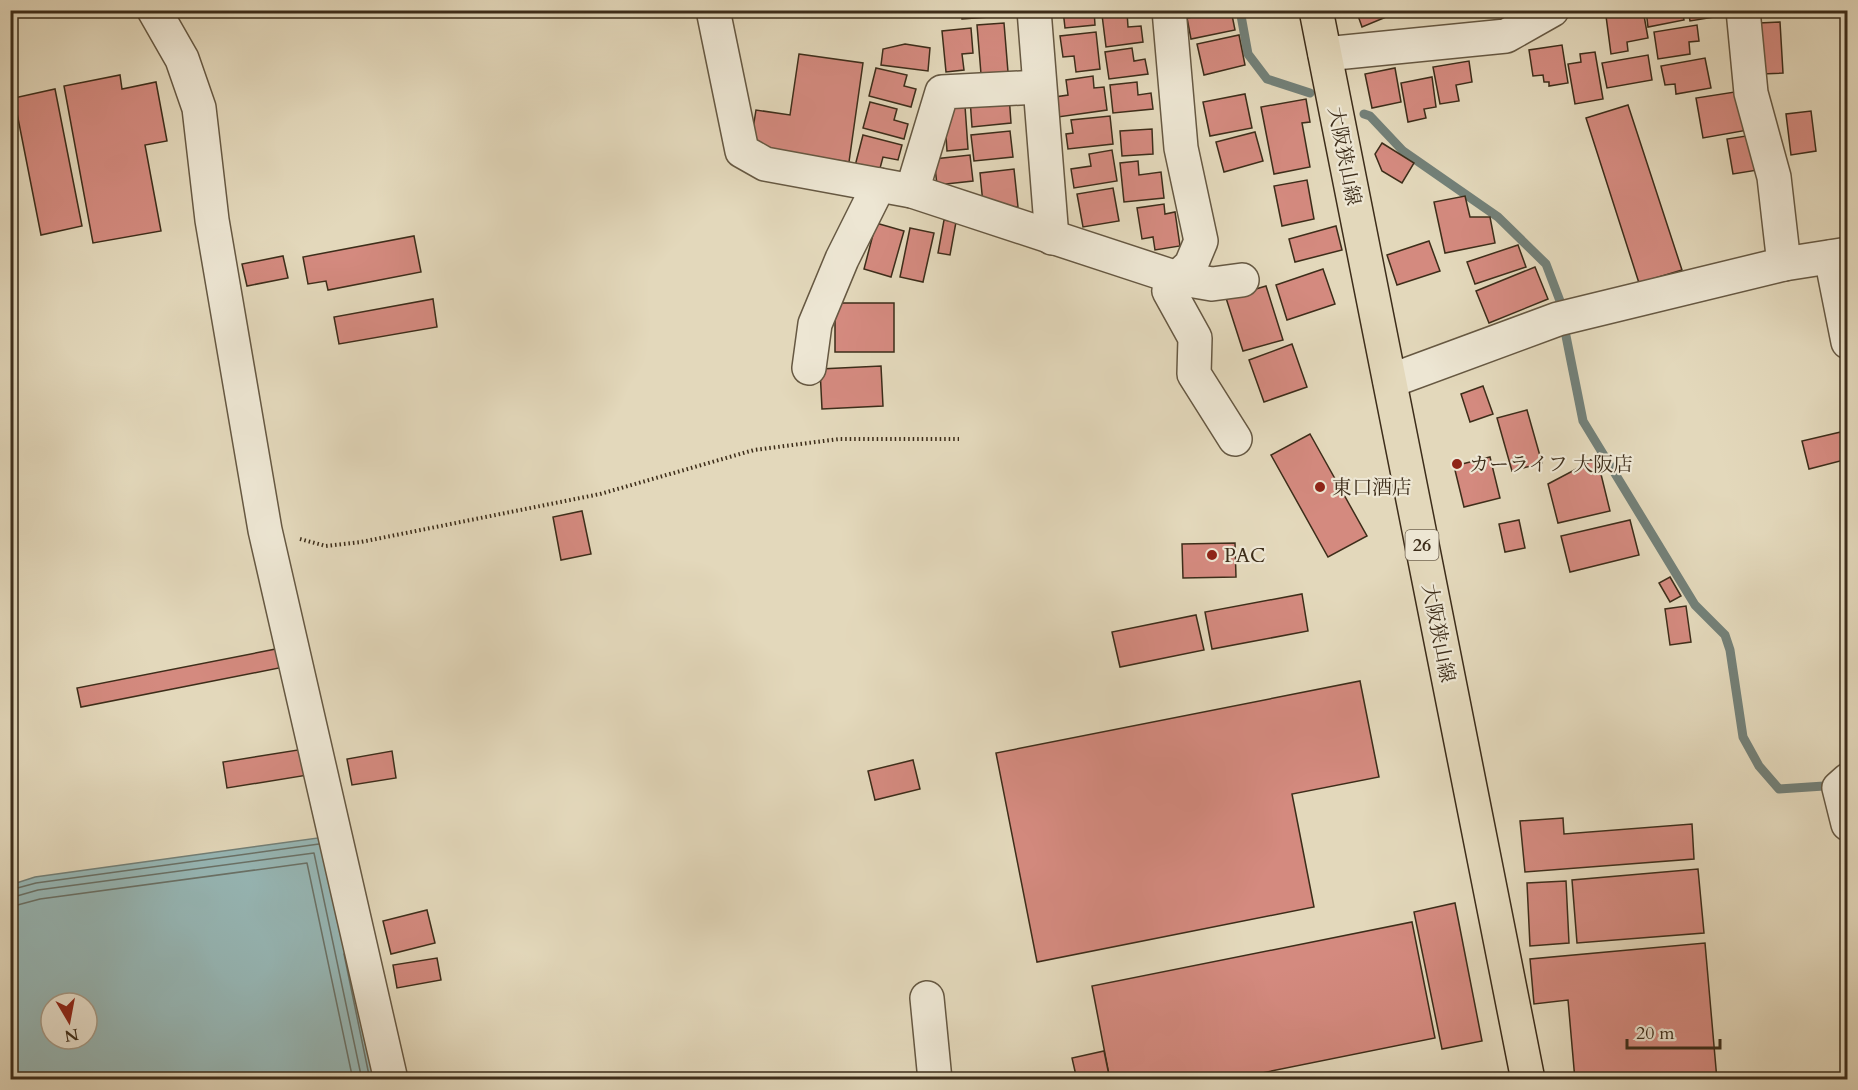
<svg xmlns="http://www.w3.org/2000/svg" width="1858" height="1090" viewBox="0 0 1858 1090" font-family="Cardo,'Noto Serif JP',serif">
	<rect width="100%" height="100%" fill="#e3d8bb"/>
	<filter id="stains"><feTurbulence type="fractalNoise" baseFrequency=".00333" numOctaves="4"/><feColorMatrix values="0 0 0 0 .2 0 0 0 0 .09 0 0 0 0 .02 0 0 0 .5 -.17"/></filter>
	<radialGradient id="worn" r=".72"><stop offset=".6" stop-color="#630" stop-opacity="0"/><stop offset="1" stop-color="#630" stop-opacity=".3"/></radialGradient>
	<path fill="#97b8b7" stroke="#738078" stroke-width="1.5" fill-rule="evenodd" d="M325,837L376,1079H11L10,885L35,877ZM51,1003H87V1039H51Z"/>
	<g fill="none" stroke-linecap="round" stroke-linejoin="round">
		<g stroke="#6a7268" stroke-width="1.5">
			<polyline points="10,890 36,883 319,844"/>
			<polyline points="10,898 38,890 314,853 362,1080"/>
			<polyline points="10,907 40,899 307,863 353,1080"/>
			<polyline points="344,954 370,1080"/>
		</g>
		<g stroke="#738078" stroke-width="9">
			<polyline points="1240,10 1248,54 1267,79 1310,93"/>
			<polyline points="1364,114 1370,116 1403,151 1498,217 1546,264 1560,301"/>
			<polyline points="1566,336 1583,421 1695,605 1725,635 1730,650 1743,737 1759,766 1779,789 1824,786 1834,789"/>
		</g>
	</g>
	<g fill="#d48a7f" stroke="#3d2d1a" stroke-width="1.5">
		<polygon points="961,10 1002,10 1003,16 962,19"/>
		<polygon points="1063,10 1094,10 1095,25 1065,28"/>
		<polygon points="1197,10 1231,10 1235,30 1191,39 1187,18 1198,16"/>
		<polygon points="1356,10 1403,10 1362,27"/>
		<polygon points="1643,10 1648,38 1627,42 1628,51 1611,54 1606,16"/>
		<polygon points="1646,10 1682,10 1684,20 1648,27"/>
		<polygon points="1688,10 1720,10 1721,16 1690,21"/>
		<polygon points="1127,12 1128,27 1141,26 1143,42 1106,47 1102,15"/>
		<polygon points="1780,22 1783,73 1762,74 1759,23"/>
		<polygon points="1004,23 1008,72 981,74 977,25"/>
		<polygon points="1697,25 1699,41 1689,42 1690,54 1658,59 1654,32"/>
		<polygon points="971,28 973,53 962,54 964,70 946,72 942,31"/>
		<polygon points="1096,32 1100,69 1076,72 1074,56 1063,57 1060,36"/>
		<polygon points="1239,35 1245,65 1204,75 1197,44"/>
		<polygon points="905,44 930,48 928,71 881,65 883,49"/>
		<polygon points="1562,45 1568,83 1549,86 1549,82 1544,82 1543,75 1533,76 1529,50"/>
		<polygon points="1132,48 1134,61 1145,59 1148,74 1109,79 1105,52"/>
		<polygon points="1595,52 1603,99 1575,104 1568,64 1581,62 1580,54"/>
		<polygon points="799,54 863,63 849,162 760,149 752,135 756,110 790,115"/>
		<polygon points="1648,55 1652,80 1607,88 1602,63"/>
		<polygon points="1705,58 1711,88 1676,94 1675,84 1665,85 1661,66"/>
		<polygon points="1469,61 1472,82 1456,85 1459,101 1440,104 1433,67"/>
		<polygon points="876,68 907,75 904,86 916,89 911,107 869,96"/>
		<polygon points="1395,68 1401,102 1372,108 1365,74"/>
		<polygon points="120,75 122,89 156,82 167,141 145,145 161,231 93,243 64,86"/>
		<polygon points="1093,76 1094,88 1104,87 1107,110 1058,117 1055,97 1068,95 1066,80"/>
		<polygon points="1432,77 1436,107 1424,109 1426,118 1408,122 1401,83"/>
		<polygon points="1137,82 1138,95 1151,93 1153,109 1113,113 1110,85"/>
		<polygon points="55,89 82,226 41,235 14,98"/>
		<polygon points="1741,91 1748,130 1703,138 1696,98"/>
		<polygon points="1245,94 1252,128 1210,136 1203,102"/>
		<polygon points="1009,95 1011,123 972,127 970,99"/>
		<polygon points="1306,99 1310,122 1302,123 1310,167 1274,174 1261,107"/>
		<polygon points="870,102 897,109 894,120 908,124 904,139 863,128"/>
		<polygon points="1628,105 1682,270 1639,283 1586,118"/>
		<polygon points="965,106 968,149 947,151 944,108"/>
		<polygon points="1811,111 1816,151 1791,155 1786,114"/>
		<polygon points="1110,116 1113,144 1068,149 1066,134 1073,133 1071,120"/>
		<polygon points="1152,129 1153,154 1122,156 1120,131"/>
		<polygon points="1010,131 1013,157 974,161 971,135"/>
		<polygon points="1255,132 1263,161 1224,172 1216,142"/>
		<polygon points="863,135 902,145 898,160 883,157 879,172 855,166"/>
		<polygon points="1752,135 1758,170 1733,174 1727,139"/>
		<polygon points="1382,143 1414,163 1402,183 1382,171 1375,154"/>
		<polygon points="1112,150 1117,181 1074,188 1071,169 1091,166 1089,154"/>
		<polygon points="970,155 973,181 937,185 934,159"/>
		<polygon points="1138,161 1139,175 1161,172 1164,198 1124,202 1120,163"/>
		<polygon points="1014,169 1018,207 998,209 983,204 980,173"/>
		<polygon points="1307,180 1314,219 1282,226 1274,186"/>
		<polygon points="1113,188 1119,221 1083,227 1077,194"/>
		<polygon points="1465,196 1470,217 1490,217 1495,243 1445,253 1434,202"/>
		<polygon points="1164,204 1165,214 1175,212 1180,246 1155,250 1153,237 1142,239 1137,208"/>
		<polygon points="944,220 956,222 950,255 938,253"/>
		<polygon points="876,223 904,231 891,277 864,269"/>
		<polygon points="1336,226 1342,250 1295,262 1289,239"/>
		<polygon points="910,228 934,233 923,282 900,277"/>
		<polygon points="414,236 421,272 328,290 326,281 308,284 303,257"/>
		<polygon points="1429,241 1440,271 1397,285 1387,255"/>
		<polygon points="1518,245 1526,267 1475,284 1467,262"/>
		<polygon points="283,256 288,278 247,286 242,264"/>
		<polygon points="1535,267 1548,299 1489,323 1476,291"/>
		<polygon points="1323,269 1335,304 1287,320 1276,285"/>
		<polygon points="1266,286 1283,340 1243,351 1226,298"/>
		<polygon points="433,299 437,327 339,344 334,317"/>
		<rect x="835" y="303" width="59" height="49"/>
		<polygon points="1292,344 1307,387 1264,402 1249,360"/>
		<polygon points="881,366 883,406 822,409 820,369"/>
		<polygon points="1483,386 1493,414 1470,422 1461,394"/>
		<polygon points="1527,410 1542,463 1512,471 1497,418"/>
		<polygon points="1845,431 1848,459 1809,469 1802,441"/>
		<polygon points="1310,434 1367,536 1328,557 1271,455"/>
		<polygon points="1490,457 1500,498 1464,507 1454,466"/>
		<polygon points="1597,458 1610,511 1558,523 1548,484"/>
		<polygon points="582,511 591,554 561,560 553,517"/>
		<polygon points="1519,520 1525,548 1505,552 1499,524"/>
		<polygon points="1630,520 1639,555 1570,572 1561,536"/>
		<polygon points="1235,543 1236,577 1183,578 1182,544"/>
		<polygon points="1670,577 1681,596 1670,602 1659,583"/>
		<polygon points="1302,594 1308,631 1212,649 1205,612"/>
		<polygon points="1686,606 1691,642 1670,645 1665,609"/>
		<polygon points="1196,615 1204,650 1120,667 1112,632"/>
		<polygon points="281,648 284,667 81,707 77,688"/>
		<polygon points="1360,681 1379,777 1292,794 1314,907 1037,962 996,753"/>
		<polygon points="304,749 308,775 227,788 223,762"/>
		<polygon points="392,751 396,778 352,785 347,759"/>
		<polygon points="913,760 920,789 875,800 868,771"/>
		<polygon points="1563,818 1564,834 1692,824 1694,859 1525,872 1520,821"/>
		<polygon points="1698,869 1704,933 1577,943 1572,880"/>
		<polygon points="1566,881 1569,943 1530,946 1527,883"/>
		<polygon points="1455,903 1482,1041 1442,1049 1414,912"/>
		<polygon points="427,910 435,943 391,954 383,921"/>
		<polygon points="1412,922 1435,1038 1227,1080 1110,1080 1092,986"/>
		<polygon points="1705,943 1717,1080 1575,1080 1568,1000 1534,1004 1530,959"/>
		<polygon points="437,958 441,980 397,988 393,965"/>
		<polygon points="1104,1051 1110,1080 1077,1080 1072,1058"/>
		<polygon points="1254,1074 1255,1080 1227,1080"/>
	</g>
	<g fill="none" stroke-linecap="round" stroke-linejoin="round">
		<g stroke="#665842" stroke-width="36">
			<g id="minor">
				<polyline points="154,10 182,59 199,108 212,220 265,530 391,1080"/>
				<polyline points="713,10 742,151 765,164 912,191 1177,278 1212,284 1242,280"/>
				<polyline points="1034,10 1052,238"/>
				<polyline points="1169,10 1181,148 1201,241 1191,265 1177,278 1169,291 1195,338 1194,374 1235,439"/>
				<polyline points="1743,10 1751,93 1774,177 1784,264"/>
				<polyline points="1325,54 1506,36 1552,10"/>
				<polyline points="912,191 942,92 1039,87"/>
				<polyline points="1831,257 1848,342"/>
				<polyline points="809,368 815,324 842,259 879,185"/>
				<polyline points="1390,381 1558,319 1784,264 1848,254"/>
				<polyline points="1848,780 1839,788 1848,824"/>
				<polyline points="927,998 935,1080"/>
			</g>
		</g>
		<g stroke="#3d2d1a" stroke-width="36">
			<polyline id="major" points="1316,10 1528,1080"/>
		</g>
		<polyline stroke="#3d2d1a" stroke-width="4" stroke-dasharray="1.5 3" stroke-linecap="butt" points="300,539 326,546 361,542 600,494 754,450 839,439 959,439"/>
		<use href="#minor" stroke="#ede6d3" stroke-width="33"/>
		<use href="#major" stroke="#e3d8bb" stroke-width="33"/>
	</g>
	<g fill="#8f2418" stroke="#ede6d3" stroke-width="2">
		<circle cx="1457" cy="464" r="6"/>
		<circle cx="1320" cy="487" r="6"/>
		<circle cx="1212" cy="555" r="6"/>
	</g>
	<g text-anchor="middle" stroke-width="4.5" stroke-linejoin="round" paint-order="stroke">
		<rect fill="#ede6d3" stroke="#726452" stroke-width="1.5" x="1405.5" y="530" width="33" height="30" rx="4.5"/>
		<g font-size="18" font-weight="bold" fill="#3d2d1a">
			<text x="1422" y="551">26</text>
		</g>
		<g font-size="20" fill="#3d2d1a" stroke="#ede6d3">
			<text transform="translate(1345 156) rotate(79)" y="7">大阪狭山線</text>
			<text transform="translate(1439 633) rotate(79)" y="7">大阪狭山線</text>
		</g>
		<g font-size="20" fill="#3d2d1a" stroke="#ede6d3" text-anchor="start">
			<text x="1469" y="471">カーライフ 大阪店</text>
			<text x="1332" y="494">東口酒店</text>
			<text x="1224" y="562">PAC</text>
		</g>
	</g>
	<rect width="1858" height="1090" fill="none" stroke="#e3d8bb" stroke-width="36"/>
	<rect x="12" y="12" width="1834" height="1066" fill="none" stroke="#3d2d1a" stroke-width="3"/>
	<rect x="18" y="18" width="1822" height="1054" fill="none" stroke="#3d2d1a" stroke-width="1.5"/>
	<g transform="translate(69 1021) rotate(170)"><circle r="28" fill="#ede6d3" stroke="#a79c89" stroke-width="1.5"/>
	<path d="M0-4.5L10 22L0 15L-10 22Z" fill="#8f2418"/>
	<text y="-9" font-size="16" font-weight="bold" text-anchor="middle" fill="#3d2d1a">N</text>
	</g>
	<path d="M1627 1039v9h93v-9" fill="none" stroke="#3d2d1a" stroke-width="3"/>
	<text x="1636" y="1039" font-size="18" fill="#3d2d1a" stroke="#ede6d3" stroke-width="4.5" paint-order="stroke">20 m</text>
	<rect width="100%" height="100%" filter="url(#stains)"/>
	<rect width="100%" height="100%" fill="url(#worn)"/>
</svg>
